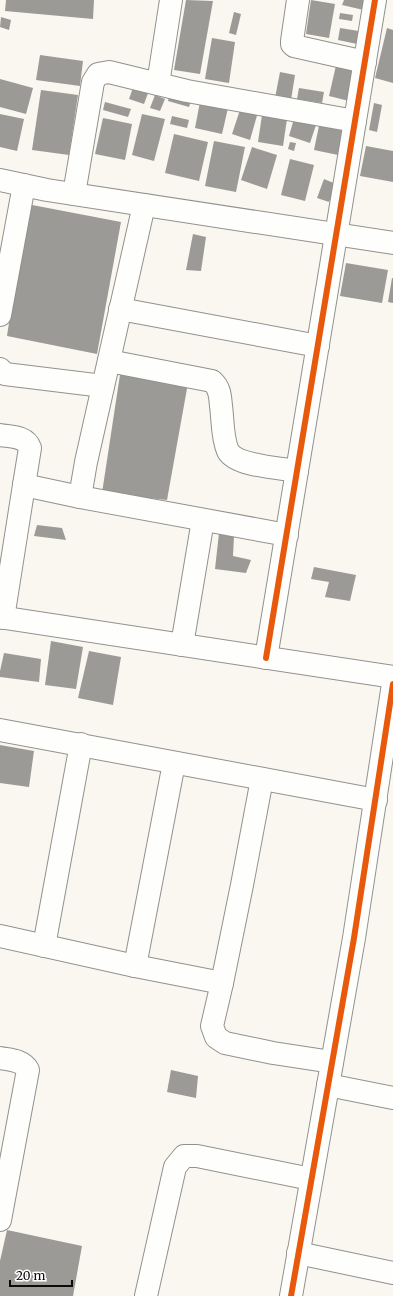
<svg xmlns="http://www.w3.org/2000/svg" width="393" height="1296" viewBox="0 0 393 1296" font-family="Merriweather,serif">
	<rect width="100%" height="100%" fill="#f9f7f0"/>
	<g fill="#9c9a96">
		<polygon points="6,0 94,0 93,19 5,11"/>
		<polygon points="186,0 213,1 200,74 174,70"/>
		<polygon points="311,0 335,4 329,38 306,34"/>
		<polygon points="344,0 371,0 368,11 342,5"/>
		<polygon points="234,12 241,14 236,35 229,33"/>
		<polygon points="340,13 353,15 352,21 339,19"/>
		<polygon points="1,17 11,20 9,30 0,27"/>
		<polygon points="340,28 365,32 362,45 338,40"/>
		<polygon points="387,28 393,30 393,83 375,78"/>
		<polygon points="212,38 235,42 229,83 205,79"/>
		<polygon points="40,55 83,61 80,86 36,80"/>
		<polygon points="337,61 361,66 353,102 329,96"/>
		<polygon points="280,72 295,75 291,100 275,98"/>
		<polygon points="0,79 33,88 26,114 0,107"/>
		<polygon points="135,82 150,88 144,104 129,99"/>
		<polygon points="299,88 324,92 322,103 297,99"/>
		<polygon points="41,90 78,95 69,155 32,150"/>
		<polygon points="170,92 192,97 189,107 168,101"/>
		<polygon points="155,95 165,99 160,111 150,108"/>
		<polygon points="105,102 131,109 128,117 103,110"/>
		<polygon points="200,102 228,108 222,134 195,128"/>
		<polygon points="374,103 382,105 377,132 369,130"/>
		<polygon points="241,107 258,112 250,140 232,134"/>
		<polygon points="0,114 24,119 17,151 0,147"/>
		<polygon points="142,114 165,119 154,161 132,155"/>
		<polygon points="262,115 287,119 283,146 258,142"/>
		<polygon points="295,115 317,122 310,143 289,136"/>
		<polygon points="172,116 189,120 187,128 170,124"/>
		<polygon points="103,118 132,124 125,160 95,154"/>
		<polygon points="320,121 350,128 343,156 314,150"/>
		<polygon points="174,134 208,142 199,181 165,173"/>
		<polygon points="214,141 245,147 236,192 205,186"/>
		<polygon points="290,142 296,143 294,151 288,149"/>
		<polygon points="366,146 393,151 393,182 360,176"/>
		<polygon points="252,147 277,155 267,189 241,180"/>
		<polygon points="290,159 314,165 305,201 281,195"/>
		<polygon points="324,179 336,184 329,202 317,198"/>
		<polygon points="27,204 121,222 97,354 7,336"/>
		<polygon points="193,234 206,237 201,271 186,270"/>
		<polygon points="346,263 388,270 382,303 340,296"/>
		<polygon points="392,278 393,278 393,303 388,302"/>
		<polygon points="121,368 188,383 167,500 102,493"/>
		<polygon points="37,525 62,528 66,540 34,536"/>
		<polygon points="219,533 234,536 233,556 251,560 246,573 215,569"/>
		<polygon points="314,567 356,575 350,601 325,597 329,582 311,579"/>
		<polygon points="51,641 83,647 76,689 45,685"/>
		<polygon points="89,651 121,657 113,705 78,698"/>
		<polygon points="4,653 41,659 39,682 0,677 0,671"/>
		<polygon points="0,745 34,751 29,787 0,783"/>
		<polygon points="171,1070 198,1076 196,1098 167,1092"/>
		<polygon points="7,1230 82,1246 73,1296 0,1296 0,1261"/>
	</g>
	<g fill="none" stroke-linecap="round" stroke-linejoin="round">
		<g stroke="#92918e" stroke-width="24">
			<g id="minor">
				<polyline points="171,0 158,84 187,91 355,121"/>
				<polyline points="298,0 292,41 292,44 294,46 365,62"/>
				<polyline points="0,180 47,190 393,243"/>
				<polyline points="74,194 93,82 98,74 109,72 158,84"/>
				<polyline points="120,309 318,346"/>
				<polyline points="0,315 24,185"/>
				<path d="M109,361L212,381C220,388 220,396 221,406C223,420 222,438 228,451C236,466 281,468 297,471"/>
				<polyline points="0,369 5,374 103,386"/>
				<path d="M0,435C11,437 26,436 30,448L24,485"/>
				<polyline points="80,497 86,462 144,205"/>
				<polyline points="0,617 393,677"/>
				<polyline points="3,618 24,485 80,497 287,535"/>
				<polyline points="182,645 203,520"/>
				<polyline points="266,658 375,0"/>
				<polyline points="0,730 376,800"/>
				<polyline points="262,779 242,885 222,983 212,1026 216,1037 225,1043 273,1053 332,1062"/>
				<polyline points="0,936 135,966 222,983"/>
				<polyline points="44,946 81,744"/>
				<polyline points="135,966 174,763"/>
				<path d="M0,1058C10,1060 23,1060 28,1070L0,1220"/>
				<polyline points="328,1085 393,1098"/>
				<polyline points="298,1253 393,1273"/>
				<polyline points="146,1296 175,1167 184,1156 197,1156 311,1179"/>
				<polyline points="291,1296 354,938 393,684"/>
			</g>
		</g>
		<use href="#minor" stroke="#fefefd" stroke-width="22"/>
		<g stroke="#fff" stroke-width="8">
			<g id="cycleway">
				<polyline points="266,658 375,0"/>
				<polyline points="291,1296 354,938 393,684"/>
			</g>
		</g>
		<use href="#cycleway" stroke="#e8590c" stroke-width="6"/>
	</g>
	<path d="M10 1280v6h62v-6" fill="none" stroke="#0b0b0b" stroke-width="2"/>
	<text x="16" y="1280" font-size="12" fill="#0b0b0b" stroke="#ffffff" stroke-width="3" paint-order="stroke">20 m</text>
</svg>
